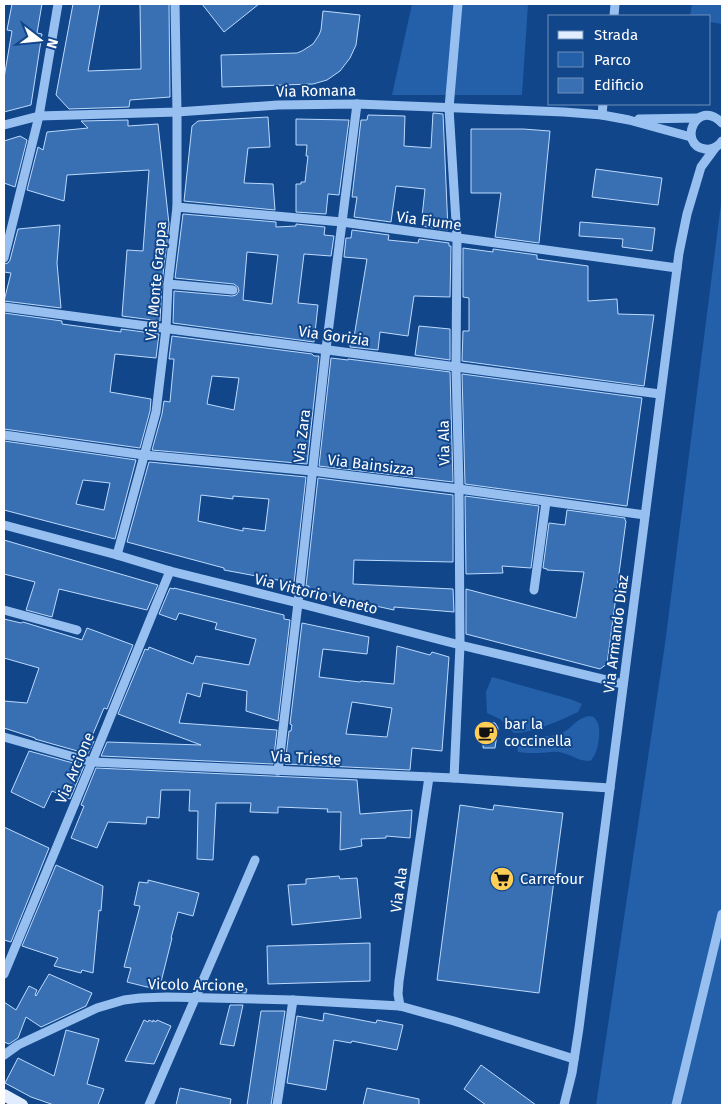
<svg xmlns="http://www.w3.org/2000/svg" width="726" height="1109" viewBox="0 0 726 1109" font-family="'Fira Sans',sans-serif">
	<rect width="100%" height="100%" fill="#11468a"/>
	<g fill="#2360a9">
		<polygon points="412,4 528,4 522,95 392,95"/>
		<polygon points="692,4 722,4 722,24 710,22 710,16 690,16"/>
		<polygon points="722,196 722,1105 596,1105 665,644"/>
		<path d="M492,677L573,700L582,704L578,712C561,720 533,733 514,733L500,719L487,713L486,692Z"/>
		<path d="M589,716L594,717C597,721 599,724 599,729C600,738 597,756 590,761C578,761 570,754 559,752C552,751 545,753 538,753C531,753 525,753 518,752L517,744C526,732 546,739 559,734C572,730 574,719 589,716Z"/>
	</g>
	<g fill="#3970b4" stroke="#bddafd" fill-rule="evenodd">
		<polygon points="12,4 42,4 37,33 42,34 31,105 4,112 4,78 12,31 7,30"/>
		<polygon points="73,4 100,4 88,71 141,69 140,4 169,4 170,97 130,100 129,107 69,109 56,95"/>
		<polygon points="202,4 259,4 224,32"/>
		<polygon points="323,11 360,15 356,45 350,58 340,71 327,80 313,84 222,87 221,55 297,53 302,51 313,44 319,35 321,30"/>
		<polygon points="433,113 443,114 448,230 421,226 425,189 396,186 391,222 354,217 357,197 352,197 361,120 367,120 368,115 405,116 404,146 431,148"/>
		<polygon points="268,117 270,147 248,148 244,183 273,184 275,210 184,201 192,126 198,121"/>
		<polygon points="296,119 349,120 339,195 328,194 326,214 296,212 296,184 301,184 301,182 305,182 308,156 306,156 307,145 296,145"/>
		<polygon points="128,120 128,126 158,124 169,224 162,283 160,321 122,316 127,250 143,251 149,170 67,175 64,201 27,190 38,147 43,150 47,132 88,128 81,121"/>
		<polygon points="471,129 523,129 550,131 539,243 495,237 501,193 471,193"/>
		<polygon points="20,136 27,140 15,187 4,183 4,141"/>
		<polygon points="596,169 662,178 658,205 592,197"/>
		<path d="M183,214L276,222V227L296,226V224L325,227L324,235L334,236L331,256L304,254L298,303L318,305L314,342L173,323L174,291L232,296L236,295L239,291L238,287L234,284L175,278ZM247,252L278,255L272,304L243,300Z"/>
		<polygon points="580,222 655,228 652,251 622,247 623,239 579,236"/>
		<polygon points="60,225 57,263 61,308 4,301 11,273 4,272 4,264 8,263 10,260 18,229"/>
		<polygon points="352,230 389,235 388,240 418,243 419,239 449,243 449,246 451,246 450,297 414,296 408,336 380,332 378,350 350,347 351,337 354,337 367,259 344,257 346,238 351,238"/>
		<polygon points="463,248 493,252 493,249 537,255 537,259 588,266 588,301 617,299 618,314 654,315 644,386 462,361 463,331 469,331 469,298 463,297"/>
		<polygon points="4,313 62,321 62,324 121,332 121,329 159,334 156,358 115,354 110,392 151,399 150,411 140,448 4,429"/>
		<polygon points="419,326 450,329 450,360 415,355"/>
		<path d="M172,336L312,354L314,356H319L307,464L152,450L162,414L164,401L170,402L174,359H169ZM212,376L239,378L234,410L207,404Z"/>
		<polygon points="331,358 348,360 348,359 450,372 453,482 319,466"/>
		<polygon points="462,374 642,398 627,506 465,484"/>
		<path d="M4,441L136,460L115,539L4,510ZM83,480L110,483L104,510L76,504Z"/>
		<path d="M149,462L306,477L294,583L224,570V568L127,542ZM201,495L233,499V496L269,499L265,531L243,528V531L198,521Z"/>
		<polygon points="318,478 453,495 453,562 354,560 353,584 453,589 454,612 394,607 394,610 308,591 309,586 306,586"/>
		<polygon points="465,496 539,506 531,568 502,566 503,573 466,574"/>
		<polygon points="567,510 625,518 625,520 626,521 607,664 600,669 466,634 466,589 576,618 584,572 547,570 547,569 543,568 549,523 565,525"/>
		<polygon points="4,540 158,585 147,610 59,589 52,617 26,610 35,582 4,574"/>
		<polygon points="170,588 174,589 174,588 284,615 284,619 290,620 278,721 246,711 247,691 203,683 200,697 187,693 179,723 277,730 273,764 101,756 107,742 201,745 118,714 145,649 148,650 149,647 193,664 196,656 249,665 256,639 215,629 217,623 179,613 176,620 159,614"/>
		<polygon points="4,619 21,623 23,622 82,640 87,628 133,645 107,709 104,708 90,741 94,741 88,754 35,739 35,738 4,728 4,701 27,703 39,668 4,658"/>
		<path d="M302,623L369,637L367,654L323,649L319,677L360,682L361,681L394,684L397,646L430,655L432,652L449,657L442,751L412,748L410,770L285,764L289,731H291L292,725L290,724ZM352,702L392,708L387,737L346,734Z"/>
		<polygon points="484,722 495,723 498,728 495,748 483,748"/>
		<polygon points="29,751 84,766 70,799 52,791 44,808 11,792"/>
		<polygon points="96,768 357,780 360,814 412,810 410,838 386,836 386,838 361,839 362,846 340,850 341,812 327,812 328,809 278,807 278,813 250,812 251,803 216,803 213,860 197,859 198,811 189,811 190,790 161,790 159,818 147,817 146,824 108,822 97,848 71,838 84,806 81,805"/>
		<polygon points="460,805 493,810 494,805 563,813 539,993 437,980"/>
		<polygon points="4,827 49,848 11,942 4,940"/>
		<polygon points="56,865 103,886 101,911 99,910 93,973 82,970 81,973 54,966 58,958 22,946"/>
		<polygon points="339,876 340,879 357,878 361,918 292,925 288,885 306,884 306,879"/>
		<polygon points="148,880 199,893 193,916 178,912 171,938 172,938 159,990 127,982 131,968 124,967 140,906 134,905 139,882 148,883"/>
		<polygon points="370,943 370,981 268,984 267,946"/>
		<polygon points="49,974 92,993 86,1006 41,1027 26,1017 18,1038 9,1044 4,1042 4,1002 16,1010 29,986 37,990 35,995 36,996"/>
		<polygon points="235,986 247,989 246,993 233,992"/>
		<polygon points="230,1005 243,1005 234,1046 220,1044"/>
		<polygon points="261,1011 285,1011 271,1105 247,1105"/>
		<polygon points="324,1013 376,1023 377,1020 403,1025 397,1050 352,1041 351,1043 334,1040 326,1090 287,1083 297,1016 323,1021"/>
		<polygon points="144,1020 148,1022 149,1020 153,1022 153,1020 156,1022 157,1020 171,1026 154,1064 125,1061"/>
		<polygon points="66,1030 99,1039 87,1084 104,1089 98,1105 54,1105 31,1097 5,1083 18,1058 54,1076"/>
		<polygon points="481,1065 536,1105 486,1105 464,1089"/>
		<polygon points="180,1088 231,1099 230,1105 176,1105"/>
		<polygon points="367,1088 419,1099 419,1105 363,1105"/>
	</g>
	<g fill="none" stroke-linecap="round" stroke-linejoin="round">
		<g stroke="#97c0f1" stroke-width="9">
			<polyline points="614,16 615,4"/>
			<polyline points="602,115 603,104"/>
			<polyline points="639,119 698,118"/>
			<path d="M722,123C696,97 677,145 705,149C713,150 718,147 722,141"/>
			<polyline points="4,125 39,116 177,112 278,105 357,104 564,112 602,115 629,120 691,137"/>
			<polyline points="177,207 342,222 677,268"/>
			<polyline points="4,258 39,116 58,4"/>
			<polyline points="168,284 233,290"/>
			<polyline points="4,307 660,394"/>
			<polyline points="4,435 144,455 312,471 459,489 645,515"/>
			<polyline points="4,525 117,555 170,571 298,603 460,645 623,684"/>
			<polyline points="117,555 156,412 166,329 168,284 177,207 177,112 175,4"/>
			<polyline points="534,590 546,502"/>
			<polyline points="4,610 77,630"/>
			<polyline points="4,737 92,762 454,778 610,788"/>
			<polyline points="278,771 298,603 326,349 357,104"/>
			<polyline points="454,778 460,645 459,489 456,367 457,238 449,108 458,4"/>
			<polyline points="4,974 92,762 170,571"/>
			<polyline points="400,1006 398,994 399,981 429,777"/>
			<polyline points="4,1055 18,1045 97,1008 124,1000 140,998 167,997 293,1000 400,1006 454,1021 574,1059"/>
			<polyline points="149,1105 255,860"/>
			<polyline points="277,1105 293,1000"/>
			<polyline points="564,1105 572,1073 579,1028 679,253 687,214 701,167 715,148"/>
			<polyline points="676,1105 722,914"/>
		</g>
		<polyline stroke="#e1edff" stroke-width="12" points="4,1095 22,1105"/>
	</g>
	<defs>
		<g id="cafe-disc" transform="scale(1.25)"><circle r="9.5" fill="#ffce57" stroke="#11468a"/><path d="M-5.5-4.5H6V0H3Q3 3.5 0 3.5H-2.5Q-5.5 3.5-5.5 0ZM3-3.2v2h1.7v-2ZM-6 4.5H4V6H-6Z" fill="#111"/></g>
		<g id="supermarket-disc" transform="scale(1.25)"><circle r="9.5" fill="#ffce57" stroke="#11468a"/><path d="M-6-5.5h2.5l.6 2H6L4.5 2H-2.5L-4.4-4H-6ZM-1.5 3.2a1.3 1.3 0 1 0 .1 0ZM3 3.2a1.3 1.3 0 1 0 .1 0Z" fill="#111"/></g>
	</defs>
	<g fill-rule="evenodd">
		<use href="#cafe-disc" x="486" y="733"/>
		<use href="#supermarket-disc" x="502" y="879"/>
	</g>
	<g text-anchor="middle" stroke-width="4" stroke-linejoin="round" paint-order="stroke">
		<g font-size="15" fill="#fff" stroke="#11468a">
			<text transform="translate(316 91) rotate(-1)" y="5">Via Romana</text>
			<text transform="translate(429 221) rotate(8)" y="5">Via Fiume</text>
			<text transform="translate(156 281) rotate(-85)" y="5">Via Monte Grappa</text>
			<text transform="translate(334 336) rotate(8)" y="5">Via Gorizia</text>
			<text transform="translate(302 436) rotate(-83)" y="5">Via Zara</text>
			<text transform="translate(444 443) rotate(-91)" y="5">Via Ala</text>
			<text transform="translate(371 465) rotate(7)" y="5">Via Bainsizza</text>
			<text transform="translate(316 594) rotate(14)" y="5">Via Vittorio Veneto</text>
			<text transform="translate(616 634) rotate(-83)" y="5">Via Armando Diaz</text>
			<text transform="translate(306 758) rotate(3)" y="5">Via Trieste</text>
			<text transform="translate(75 768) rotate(-67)" y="5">Via Arcione</text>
			<text transform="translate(399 890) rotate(-82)" y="5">Via Ala</text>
			<text transform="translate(196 985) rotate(1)" y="5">Vicolo Arcione</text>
		</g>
		<g font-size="15" fill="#fff" stroke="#11468a" text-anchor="start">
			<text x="504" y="729">bar la<tspan x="504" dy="17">coccinella</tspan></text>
			<text x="520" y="884">Carrefour</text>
		</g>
	</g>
	<rect width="726" height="1109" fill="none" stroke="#ffffff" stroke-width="10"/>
	<rect x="548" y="15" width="162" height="90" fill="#11468a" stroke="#7090b9"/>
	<rect x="558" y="31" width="25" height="8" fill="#e1edff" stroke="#7090b9"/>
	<text x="594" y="40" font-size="15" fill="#ffffff">Strada</text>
	<rect x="558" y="52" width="25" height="15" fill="#2360a9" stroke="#7090b9"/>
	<text x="594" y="65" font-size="15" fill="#ffffff">Parco</text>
	<rect x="558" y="78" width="25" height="15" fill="#3970b4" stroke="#7090b9"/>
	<text x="594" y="90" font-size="15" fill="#ffffff">Edificio</text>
	<g transform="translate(40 40) rotate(106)" stroke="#11468a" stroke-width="4" paint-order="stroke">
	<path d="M0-4L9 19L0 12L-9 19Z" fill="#ffffff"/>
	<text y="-8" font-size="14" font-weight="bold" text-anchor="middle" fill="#ffffff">N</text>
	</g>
</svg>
